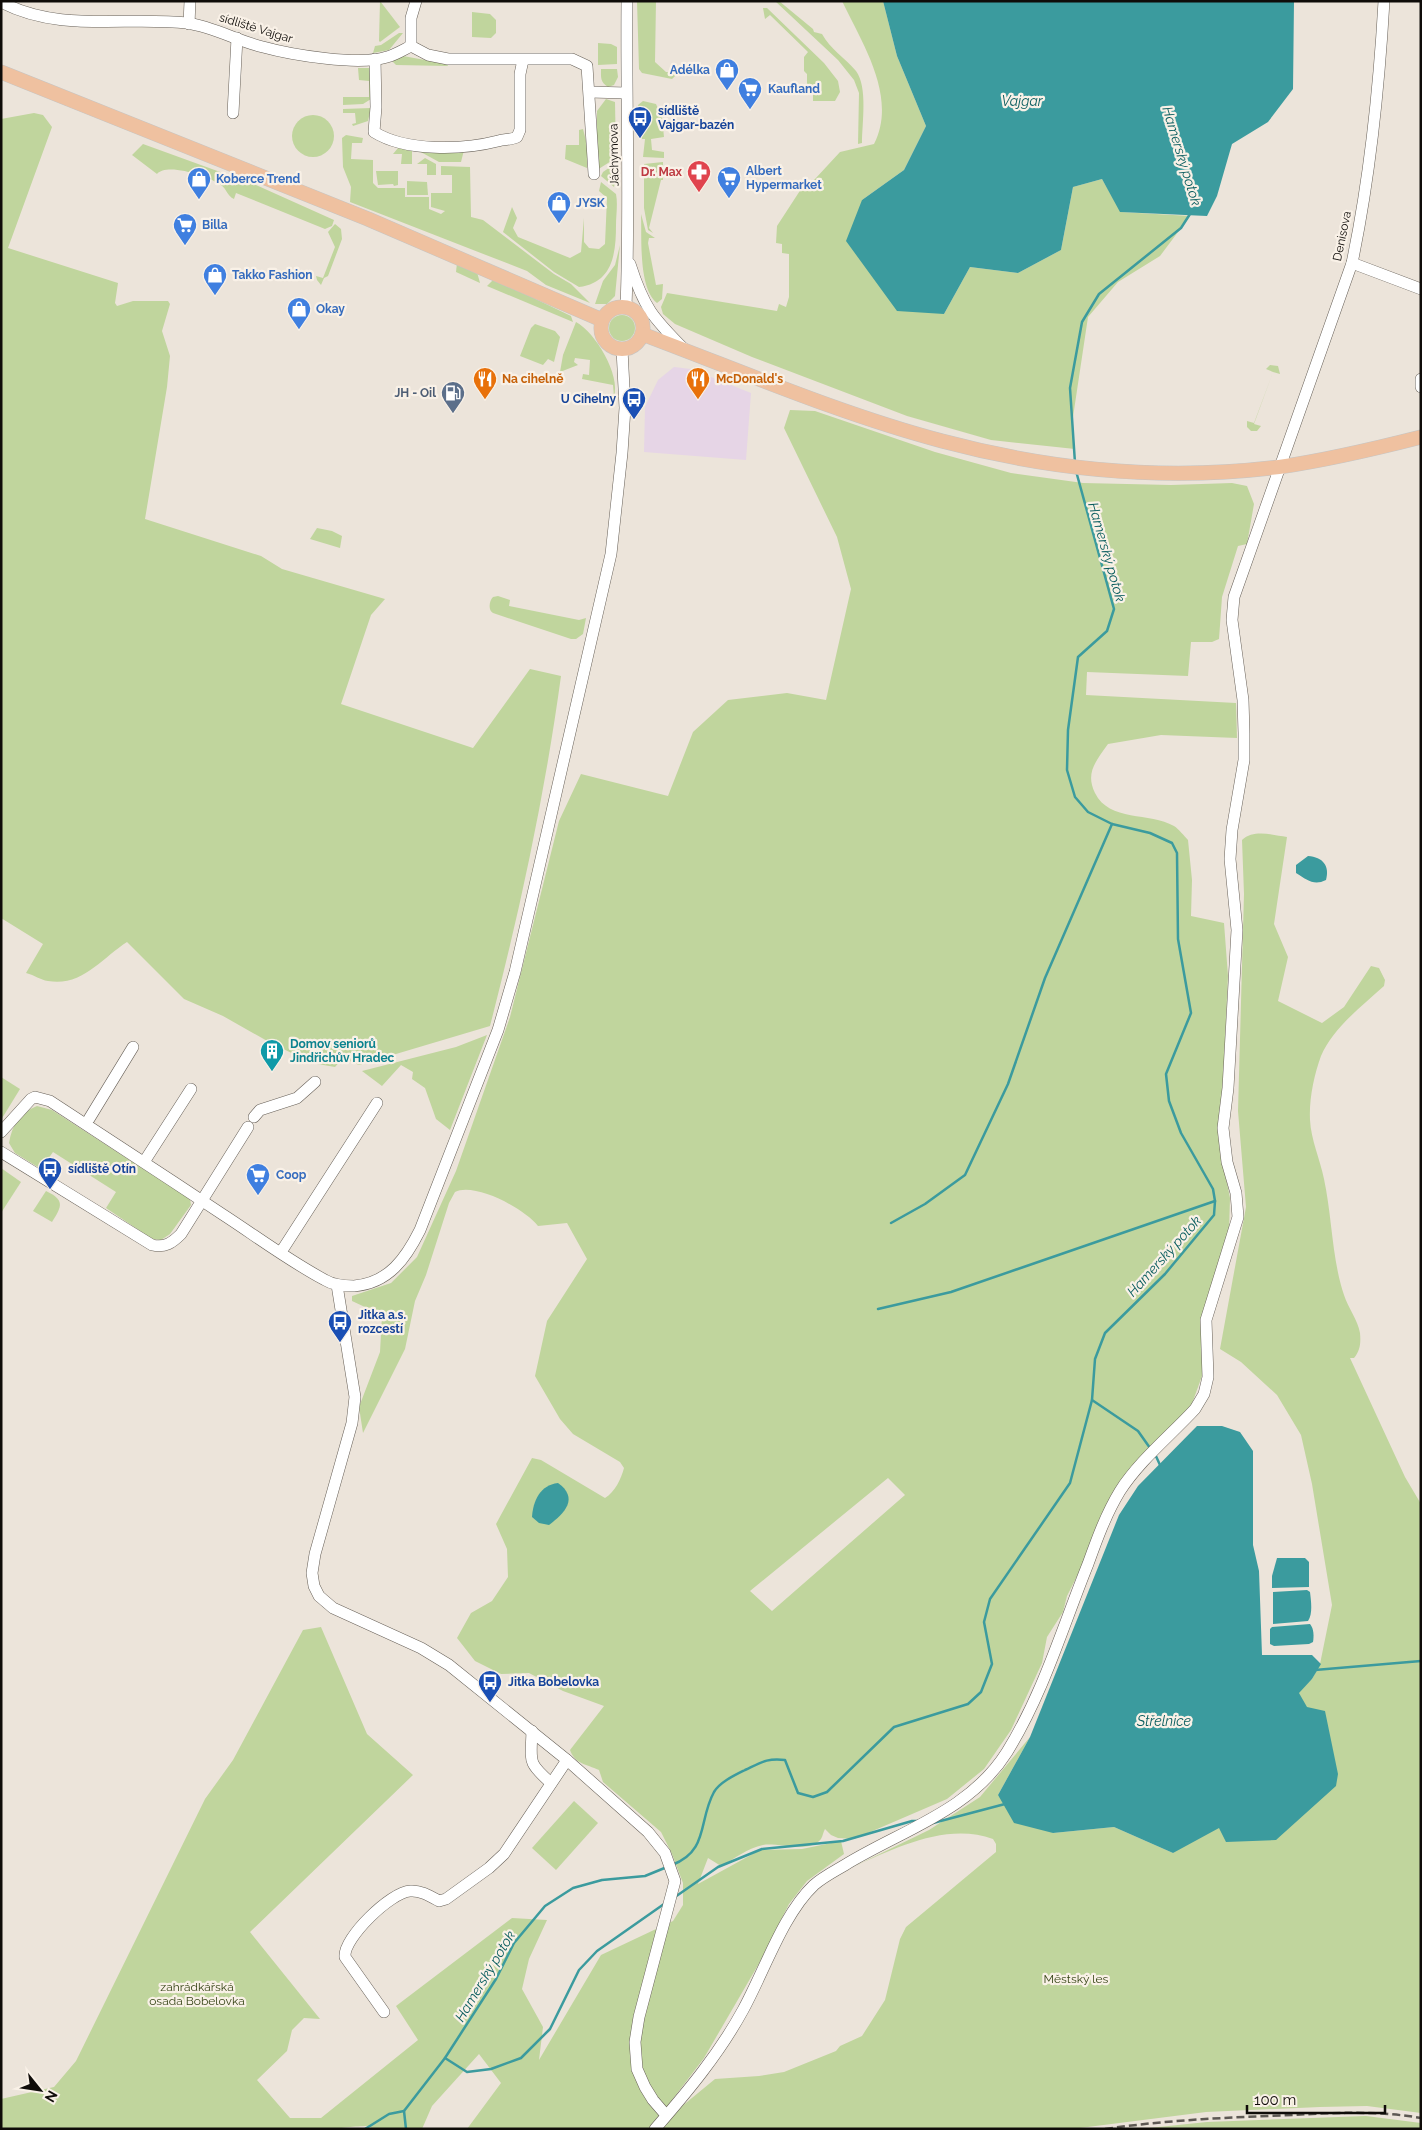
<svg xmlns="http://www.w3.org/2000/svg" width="1422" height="2130" viewBox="0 0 1422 2130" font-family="Raleway,sans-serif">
	<rect width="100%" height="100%" fill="#ece4da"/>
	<polygon fill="#e6d5e6" points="674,367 691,369 751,393 746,460 644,452 645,407 658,380"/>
	<g fill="#c0d59d" fill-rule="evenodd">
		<polygon points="380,1 400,27 380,42 379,41"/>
		<polygon points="637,1 656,1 655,62 666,72 678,73 672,79 642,73 639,69"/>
		<path d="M775,1H779L813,29L814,32L822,34C830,49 845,58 856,71C868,87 862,124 862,143L858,144L859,93L854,80L838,60Z"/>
		<path d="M842,1H883L897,56L926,126L904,170L862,200L944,314L970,267L1018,273L1061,250L1073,187L1102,179L1121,212L1190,216L1160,256L1118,282L1088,317L1073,417L1072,432L1075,449L991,440L907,416L752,357L675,324L663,314L661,307L667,293L777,311L779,304L786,307L789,297V254L782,253V244L776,243L777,226L803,186L815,179L840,152L874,144C898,97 862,43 842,1Z"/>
		<polygon points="763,8 767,8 824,63 838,81 840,92 835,101 813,101 813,94 807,94 807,74 804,71 804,57 808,52 770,15 765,19"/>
		<polygon points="472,12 490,14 496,20 496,33 491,38 472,37"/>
		<polygon points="399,33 403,33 389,50 373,53 375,46 381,45"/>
		<polygon points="598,43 611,44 617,47 617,64 598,65"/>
		<polygon points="403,56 447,64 448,66 396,65 393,62 393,60"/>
		<polygon points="358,68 371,68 371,99 363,104 343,105 343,97 369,97 369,81 359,80"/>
		<path d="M601,69H617L618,77L614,85L608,87C600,82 601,77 601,69Z"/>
		<polygon points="606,99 615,102 616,158 597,170 597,111"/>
		<path d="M643,101L656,104L662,118L664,137L651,139L652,150L664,152V158L643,157L645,139H642C640,127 636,117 638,105Z"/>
		<polygon points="371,108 368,121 353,126 352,124 356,123 355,113 343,113 343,109"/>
		<path d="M34,113L43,115L52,127L8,248L118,283L115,303L117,306L133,301H168L170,304L162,331L170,356L167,387L145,519L261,556L282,569L385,599L371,615L341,704L473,748L530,669L561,676C545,794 520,910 490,1026L359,1065L343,1058L335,1067L312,1063L269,1042L223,1016L184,999L127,942C102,958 82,987 48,981C40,980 35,975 26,973L43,944L1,918V119Z"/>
		<circle cx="313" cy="136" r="21"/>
		<polygon points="583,129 587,145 587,168 565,159 566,145 579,145 579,130"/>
		<polygon points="346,135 363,138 362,143 352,143 351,159 373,160 373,183 378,188 405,188 405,197 429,197 429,209 441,214 445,211 431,207 431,193 452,193 452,175 441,175 441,166 470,167 471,217 483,220 554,274 571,284 590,303 546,285 527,271 350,202 351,187 343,167 342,138"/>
		<path d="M143,144L256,185L334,220L332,226L325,229L236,193L234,199C227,196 227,189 221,185C210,177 167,162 157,174L132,155Z"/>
		<polygon points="398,148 412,151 412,164 401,164 402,154 393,154"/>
		<polygon points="464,150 461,162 439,162 419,151"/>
		<polygon points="425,158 436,164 436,175 427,175 427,164 417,164"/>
		<polygon points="663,162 663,180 661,180 649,228 653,233 648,230 644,208 644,164"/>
		<polygon points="613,165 617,167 614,187 601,176 603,172"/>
		<polygon points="376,171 398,171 398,185 394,186 393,184 378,185"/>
		<polygon points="407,181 427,182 428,195 407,195"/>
		<path d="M601,182L616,194C618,204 616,215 616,225C616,253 613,283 579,287L554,272L503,232L512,207L517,218L513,228L518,237L570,258L581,252L584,218V242L589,248L599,249L605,244L607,198L599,191Z"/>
		<path d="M641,214L646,232L655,238H649L648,243L656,285L663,284L662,299L657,303C638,288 642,237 641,214Z"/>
		<polygon points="335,224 341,229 342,239 328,276 324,278 321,285 317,280 316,276 323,278 335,247 328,232"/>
		<polygon points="620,245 615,296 607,304 595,304 603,281 615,265"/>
		<polygon points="457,263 477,272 480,283 456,272"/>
		<polygon points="494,279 571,316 573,322 487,286"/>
		<circle cx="622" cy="328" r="13"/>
		<path d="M576,322C595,332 621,375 614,397L613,385L582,379L583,374L589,375L590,360L575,358L574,362L578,365L560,372L563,355Z"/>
		<polygon points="535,324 555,331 560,337 554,362 548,359 543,365 520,356 531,328"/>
		<polygon points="1270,365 1278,366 1280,374 1273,372 1254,424 1261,426 1257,431 1251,431 1247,427 1247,421 1254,423 1273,372 1266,369"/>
		<path d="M790,410L815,411L935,452L1011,473L1083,483L1171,485L1232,483L1247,486L1254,504L1247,544L1238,546L1222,597L1219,639L1212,642H1191L1188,676L1087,672L1086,695L1236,703L1237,738L1161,735L1108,744C1096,761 1085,773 1095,793C1109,822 1150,812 1174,826C1179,829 1184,836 1188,840L1192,880L1191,916L1224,923L1228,976L1221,1129L1223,1163L1230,1198L1229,1233L1204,1329L1202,1376L1189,1412L1123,1485L1067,1596L1063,1612L1047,1637L1042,1663L1011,1730L984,1769L947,1799L854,1839L838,1838L831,1835L825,1829C823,1832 823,1836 821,1839C810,1854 777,1842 763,1845C748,1848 734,1859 721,1866L708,1858L698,1884L760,1850L802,1849L841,1841L844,1854L807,1881L789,1904L761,1960L704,2058L672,2100L681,2107L715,2079L759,2076L784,2072L836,2051L840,2046L862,2036L885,2000L900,1939L906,1927L996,1852V1844L993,1839C947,1822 895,1848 853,1867L929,1830L980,1797L1030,1737L998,1795L1053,1833L1114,1827L1173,1853L1306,1707L1298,1692L1312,1679L1320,1664L1332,1605L1312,1484L1301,1435L1277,1395L1241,1362L1220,1349L1246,1207L1238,1111L1244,894L1242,840C1254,829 1272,835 1287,837L1274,924L1288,957L1278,1001L1322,1023L1344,1007L1371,966L1379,968L1385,980L1384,986C1362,1006 1333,1028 1321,1056C1314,1075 1309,1099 1310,1120C1311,1140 1320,1159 1324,1179C1332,1216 1332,1260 1344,1295C1348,1308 1358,1320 1360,1333C1361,1343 1360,1351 1354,1358H1350L1405,1477L1421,1504V2113L1367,2106L1320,2107L1206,2112L1072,2129H467L501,2083L479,2054L432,2106L422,2129H371L370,2126C364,2126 341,2127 338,2129H1V2099L54,2087L76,2061L205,1799L233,1760L303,1630L321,1627L367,1734L413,1775L250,1932L320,2019L304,2018L292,2030L287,2051L257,2080L290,2118H321L418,2040L396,2006L512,1918L547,1920L529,1959L522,1989L543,2027L539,2060L601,1955L673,1921L683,1905V1883L672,1854L661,1832L603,1782L599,1770C586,1764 575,1764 570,1750L604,1706L563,1691L529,1673L501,1674L475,1661L457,1638L471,1613L492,1601L508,1577L507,1549L496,1524L532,1458L541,1460L605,1498C615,1492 621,1479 624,1468L620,1462L573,1434L560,1419L535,1376L547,1321L587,1259L567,1223L538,1226C525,1209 475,1182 455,1192L449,1203L426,1275L415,1301L405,1349L363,1433L359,1407L380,1352L382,1315L352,1301V1296L391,1283L417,1257L456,1171L510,1017L559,821L581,774L668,796L693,732L728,700L787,693L826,700L851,589L837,537L784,428ZM888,1478L905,1495L772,1611L750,1591Z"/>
		<polygon points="317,528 332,531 342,536 340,548 310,539"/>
		<path d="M498,596L510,600L509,606L579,620L586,618L583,634L576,639H571L493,613C488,610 489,601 493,597Z"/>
		<polygon points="487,1035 450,1130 436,1119 425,1088 412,1079 413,1072 401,1065 382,1086 362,1071 456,1047"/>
		<polygon points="1,1077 20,1089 1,1120"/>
		<path d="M37,1106L52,1110L190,1199L191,1205L170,1234L161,1240L152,1239L106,1208L116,1192L53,1152L41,1169L15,1153L9,1143C12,1125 20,1113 37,1106Z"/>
		<polygon points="1,1168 21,1182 1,1213"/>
		<path d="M46,1191C65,1200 62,1206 52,1222L33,1211Z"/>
		<polygon points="574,1801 598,1823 556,1870 532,1848"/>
		<polygon points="1366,2116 1421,2123 1421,2129 1139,2129 1207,2122"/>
	</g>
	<g fill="#3b9b9e">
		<polygon points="883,1 1294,1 1293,89 1268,122 1232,144 1217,196 1207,216 1120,212 1102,179 1073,187 1061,250 1018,273 970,267 944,314 897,311 846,241 862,200 904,170 926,126 897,56"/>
		<path d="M1308,856C1323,857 1330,866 1326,880C1314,886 1307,880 1296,873V865Z"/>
		<polygon points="1197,1426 1222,1426 1240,1432 1253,1451 1253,1545 1259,1571 1262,1655 1312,1655 1321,1664 1312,1679 1299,1693 1307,1707 1325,1711 1338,1774 1336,1786 1276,1840 1226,1842 1219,1828 1173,1853 1114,1827 1053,1833 1014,1823 998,1795 1030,1737 1119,1515 1138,1486"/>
		<path d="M558,1483C579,1498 565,1513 549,1525L539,1523L532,1517C533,1501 540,1485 558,1483Z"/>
		<polygon points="1277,1558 1305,1558 1309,1562 1309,1587 1272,1588 1272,1576"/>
		<path d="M1307,1590L1310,1592C1311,1601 1313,1614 1308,1621L1273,1624V1592Z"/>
		<path d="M1310,1624C1314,1629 1314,1636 1313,1642L1309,1644L1274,1646L1270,1644V1629L1272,1627Z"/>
	</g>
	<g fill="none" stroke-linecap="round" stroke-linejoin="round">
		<g stroke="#3b9b9e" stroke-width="2.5">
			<polyline points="1075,463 1070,388 1082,322 1099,294 1181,228 1190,214"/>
			<polyline points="891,1223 925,1204 965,1175 1008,1084 1045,978 1112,824"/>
			<polyline points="878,1309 951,1292 1215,1201"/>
			<polyline points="1092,1400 1138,1431 1150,1448"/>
			<polyline points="1155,1454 1160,1465"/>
			<polyline points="1315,1670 1421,1661"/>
			<polyline points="933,1823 1005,1804"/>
			<path d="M672,1865C709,1851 698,1821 714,1792C720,1782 735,1775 745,1770C762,1762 767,1758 785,1760L798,1793L813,1797L827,1792L894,1727L968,1704L981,1692L992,1664L984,1622L990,1599L1070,1483L1092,1400L1095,1359L1105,1333L1165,1274L1214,1215L1215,1201L1213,1189L1181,1133L1169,1101L1166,1074L1191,1013L1178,939L1177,853L1172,843L1150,833L1112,824L1088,812L1075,797L1067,770L1068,730L1078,657L1107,631L1114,609L1076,471"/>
			<polyline points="675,1897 718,1867 762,1849 843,1841 912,1821 918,1821"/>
			<polyline points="445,2058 467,2072 491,2069 521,2058 550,2029 579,1970 597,1951 664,1904"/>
			<polyline points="365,2129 389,2114 404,2111"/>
			<polyline points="406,2129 404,2111 445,2058 496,1979 514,1943 545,1906 573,1888 602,1880 645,1876 667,1867"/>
		</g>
		<g stroke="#676058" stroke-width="12">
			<g id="minor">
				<polyline points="416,1 411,18 411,46 428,55 448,59 572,59 587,66 594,174"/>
				<path d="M1,2C60,33 125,16 187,23C214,27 238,41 263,47C292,55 359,66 387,57C395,55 403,50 411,46"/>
				<polyline points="189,24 190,1"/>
				<path d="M375,59L376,107L374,132C406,152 463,150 498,141C505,139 511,140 517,137L520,130V74L523,60"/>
				<polyline points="590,92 626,93"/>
				<polyline points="233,113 237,38"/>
				<polyline points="1352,263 1421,289"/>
				<path d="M630,264C644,308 653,318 685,350"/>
				<path d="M626,307C630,205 626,103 627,1"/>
				<polyline points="1421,379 1421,387"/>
				<polyline points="254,1117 260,1110 297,1098 315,1082"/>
				<polyline points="89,1119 133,1047"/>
				<path d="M1,1132L31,1099L35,1097L50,1101C108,1139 165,1176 222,1214C256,1236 289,1261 325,1280C333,1285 345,1286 354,1286C389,1283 406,1258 420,1230L498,1030L515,972L611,554L622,453L625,408L622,349"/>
				<path d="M1,1152L152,1245C165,1248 172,1243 181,1234L248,1127"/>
				<polyline points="144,1162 191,1089"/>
				<polyline points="281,1252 377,1103"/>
				<polyline points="337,1285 355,1397 352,1423 315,1554 312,1573 314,1586 319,1596 333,1608 421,1648 449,1665 567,1760 648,1832 665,1853 675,1881 639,2017 635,2042 637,2069 645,2087 653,2100 666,2115"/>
				<path d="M532,1731C531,1762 527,1762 551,1783"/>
				<path d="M384,2012L345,1957C343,1938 391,1892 410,1891C420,1890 430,1896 439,1901L446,1899L489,1868L504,1854L567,1760"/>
				<path d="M655,2129C688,2091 719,2054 743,2010C764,1972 783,1914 814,1885C823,1877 835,1871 845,1865C902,1830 970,1811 1007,1752C1043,1694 1063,1626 1088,1564C1097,1539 1106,1514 1120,1491C1139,1461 1171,1435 1195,1409L1204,1394L1208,1377L1206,1320L1238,1217L1236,1193L1227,1162L1223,1128L1228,1088L1237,930L1230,859L1232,830L1244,760V733L1243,700L1232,620L1234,597L1352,263C1370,177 1379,89 1384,1"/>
			</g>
		</g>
		<g stroke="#c5c5c4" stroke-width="15">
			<g id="major">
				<polyline points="1,72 368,219 602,320"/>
				<circle cx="622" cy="328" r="21"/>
				<path d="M642,334C741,371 840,414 942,441C1051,470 1166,481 1279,467C1327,460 1374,449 1421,437"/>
			</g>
		</g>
		<use href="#minor" stroke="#fff" stroke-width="11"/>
		<use href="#major" stroke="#efc1a0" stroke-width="14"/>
		<path stroke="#5d5853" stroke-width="2.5" stroke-dasharray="8 4" stroke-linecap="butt" d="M1105,2129C1160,2121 1214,2118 1269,2116C1322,2114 1368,2109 1421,2118"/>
	</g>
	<defs>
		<g id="shop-pin" transform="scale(1.25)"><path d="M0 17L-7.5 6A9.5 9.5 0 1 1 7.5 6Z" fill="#3f7fe0" stroke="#f9f1e7"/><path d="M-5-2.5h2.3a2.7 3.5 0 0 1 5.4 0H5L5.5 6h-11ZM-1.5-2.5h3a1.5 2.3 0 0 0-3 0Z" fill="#fff"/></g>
		<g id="supermarket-pin" transform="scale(1.25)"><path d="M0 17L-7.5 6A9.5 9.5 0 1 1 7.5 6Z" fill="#3f7fe0" stroke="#f9f1e7"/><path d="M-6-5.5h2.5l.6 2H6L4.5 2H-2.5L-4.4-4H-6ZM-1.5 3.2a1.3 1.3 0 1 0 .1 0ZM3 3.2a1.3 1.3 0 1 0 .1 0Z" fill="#fff"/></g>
		<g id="bus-pin" transform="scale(1.25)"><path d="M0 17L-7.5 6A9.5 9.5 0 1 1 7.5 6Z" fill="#1a4fb4" stroke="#f9f1e7"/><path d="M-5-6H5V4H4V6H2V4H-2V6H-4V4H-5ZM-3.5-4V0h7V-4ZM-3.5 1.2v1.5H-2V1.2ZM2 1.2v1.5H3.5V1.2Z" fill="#fff"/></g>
		<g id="pharmacy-pin" transform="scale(1.25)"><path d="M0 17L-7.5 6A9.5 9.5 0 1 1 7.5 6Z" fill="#e0444e" stroke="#f9f1e7"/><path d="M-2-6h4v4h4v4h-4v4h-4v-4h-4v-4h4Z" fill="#fff"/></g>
		<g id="restaurant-pin" transform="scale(1.25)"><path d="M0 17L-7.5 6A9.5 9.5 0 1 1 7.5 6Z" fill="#e8710a" stroke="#f9f1e7"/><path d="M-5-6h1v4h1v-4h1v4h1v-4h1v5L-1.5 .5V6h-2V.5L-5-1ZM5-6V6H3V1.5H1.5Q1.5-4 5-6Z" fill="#fff"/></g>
		<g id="fuel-pin" transform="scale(1.25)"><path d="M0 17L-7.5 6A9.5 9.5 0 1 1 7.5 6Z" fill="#5c6f8a" stroke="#f9f1e7"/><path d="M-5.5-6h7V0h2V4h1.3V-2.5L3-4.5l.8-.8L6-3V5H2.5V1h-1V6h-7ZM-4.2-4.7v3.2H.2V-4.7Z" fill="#fff"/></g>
		<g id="building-pin" transform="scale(1.25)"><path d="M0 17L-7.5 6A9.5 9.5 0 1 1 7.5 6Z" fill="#0f9aa8" stroke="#f9f1e7"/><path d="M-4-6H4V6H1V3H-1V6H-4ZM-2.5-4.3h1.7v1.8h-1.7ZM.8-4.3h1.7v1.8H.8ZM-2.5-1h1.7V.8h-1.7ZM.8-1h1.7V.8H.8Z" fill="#fff"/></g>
	</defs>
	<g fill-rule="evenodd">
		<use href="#shop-pin" x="727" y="70"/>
		<use href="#supermarket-pin" x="750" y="89"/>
		<use href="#bus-pin" x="640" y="118"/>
		<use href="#pharmacy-pin" x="699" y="172"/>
		<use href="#supermarket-pin" x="729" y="178"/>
		<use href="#shop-pin" x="199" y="179"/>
		<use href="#shop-pin" x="559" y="203"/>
		<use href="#supermarket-pin" x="185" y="225"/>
		<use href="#shop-pin" x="215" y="275"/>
		<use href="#shop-pin" x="299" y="309"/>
		<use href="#restaurant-pin" x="485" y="379"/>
		<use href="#restaurant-pin" x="698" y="379"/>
		<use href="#fuel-pin" x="453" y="393"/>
		<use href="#bus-pin" x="634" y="399"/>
		<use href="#building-pin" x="272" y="1051"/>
		<use href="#bus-pin" x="50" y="1169"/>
		<use href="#supermarket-pin" x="258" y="1175"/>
		<use href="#bus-pin" x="340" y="1322"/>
		<use href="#bus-pin" x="490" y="1682"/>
	</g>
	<g text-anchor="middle" stroke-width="4.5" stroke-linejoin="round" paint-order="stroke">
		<g font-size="12" fill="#0f0c09" stroke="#f9f1e7">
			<text transform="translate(256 28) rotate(17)" y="4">sídliště Vajgar</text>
			<text transform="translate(614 155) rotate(-91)" y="4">Jáchymova</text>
			<text transform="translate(1342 236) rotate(-78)" y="4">Denisova</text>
		</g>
		<g font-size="12" font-weight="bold" fill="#366cbe" stroke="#f9f1e7" text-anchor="start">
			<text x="710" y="74" text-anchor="end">Adélka</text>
			<text x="768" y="93">Kaufland</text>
			<text x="746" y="175">Albert<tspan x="746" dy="14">Hypermarket</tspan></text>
			<text x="216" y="183">Koberce Trend</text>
			<text x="576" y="207">JYSK</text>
			<text x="202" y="229">Billa</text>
			<text x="232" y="279">Takko Fashion</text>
			<text x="316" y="313">Okay</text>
			<text x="276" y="1179">Coop</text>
		</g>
		<g font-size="12" font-weight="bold" fill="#164399" stroke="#f9f1e7" text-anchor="start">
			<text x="658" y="115">sídliště<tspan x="658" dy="14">Vajgar-bazén</tspan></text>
			<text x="616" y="403" text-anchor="end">U Cihelny</text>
			<text x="68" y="1173">sídliště Otín</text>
			<text x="358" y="1319">Jitka a.s.<tspan x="358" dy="14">rozcestí</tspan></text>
			<text x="508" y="1686">Jitka Bobelovka</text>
		</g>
		<g font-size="12" font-weight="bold" fill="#be3a42" stroke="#f9f1e7" text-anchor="end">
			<text x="682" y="176">Dr. Max</text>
		</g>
		<g font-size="12" font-weight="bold" fill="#c56008" stroke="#f9f1e7" text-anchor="start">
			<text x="502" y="383">Na cihelně</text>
			<text x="716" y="383">McDonald's</text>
		</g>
		<g font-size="12" font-weight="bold" fill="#4e5e75" stroke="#f9f1e7" text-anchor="end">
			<text x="436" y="397">JH - Oil</text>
		</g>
		<g font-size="12" font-weight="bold" fill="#0d838f" stroke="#f9f1e7" text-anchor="start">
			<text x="290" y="1048">Domov seniorů<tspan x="290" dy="14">Jindřichův Hradec</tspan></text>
		</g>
		<g font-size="12" fill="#354315" stroke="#f9f1e7">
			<text x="1076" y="1983">Městský les</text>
			<text x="197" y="1991">zahrádkářská<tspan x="197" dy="14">osada Bobelovka</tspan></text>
		</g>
		<g font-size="14" font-style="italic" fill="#085c5e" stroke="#f9f1e7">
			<text x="1022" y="106">Vajgar</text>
			<text transform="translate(1182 156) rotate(73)" y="5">Hamerský potok</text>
			<text transform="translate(1107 552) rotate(74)" y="5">Hamerský potok</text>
			<text transform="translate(1164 1256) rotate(-48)" y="5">Hamerský potok</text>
			<text x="1164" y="1726">Střelnice</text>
			<text transform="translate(485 1976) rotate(-59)" y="5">Hamerský potok</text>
		</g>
	</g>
	<rect width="1422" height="2130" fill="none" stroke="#0f0c09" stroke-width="5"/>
	<g transform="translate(40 2090) rotate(120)" stroke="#f9f1e7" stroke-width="4" paint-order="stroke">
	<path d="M0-4L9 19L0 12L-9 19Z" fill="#0f0c09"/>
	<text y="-8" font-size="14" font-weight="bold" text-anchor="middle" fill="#0f0c09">N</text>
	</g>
	<path d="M1247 2105v8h138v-8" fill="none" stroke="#0f0c09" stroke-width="2.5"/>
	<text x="1254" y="2105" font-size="15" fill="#0f0c09" stroke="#f9f1e7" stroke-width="4" paint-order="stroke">100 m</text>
</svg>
